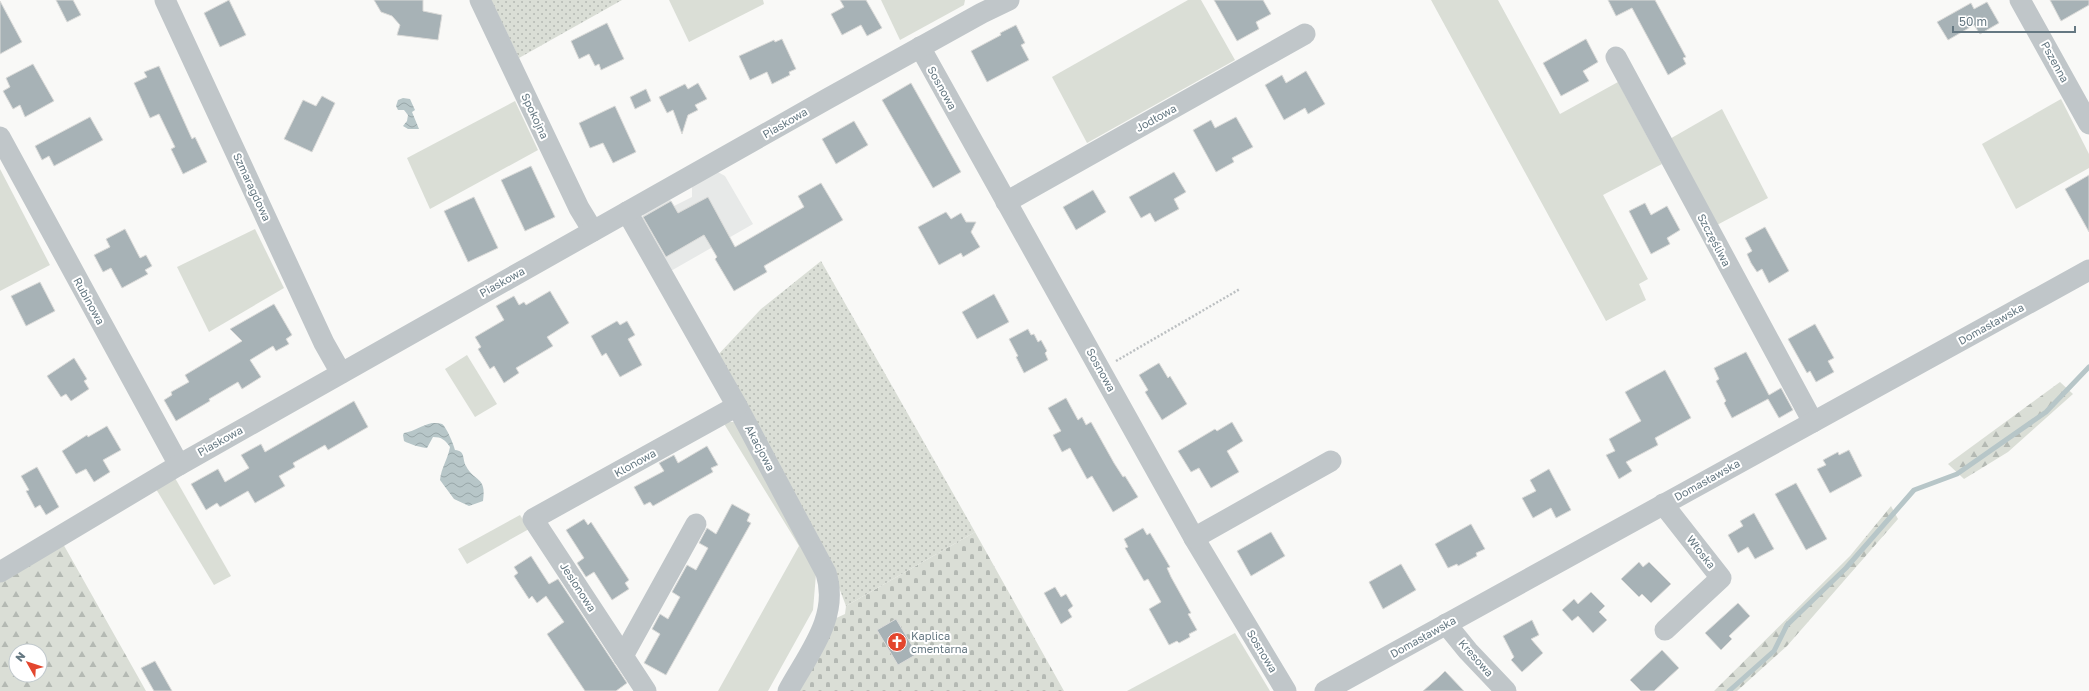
<svg xmlns="http://www.w3.org/2000/svg" width="2089" height="691" viewBox="0 0 2089 691" font-family="'Golos Text',sans-serif">
	<defs>
		<pattern id="forest-firs" width="22" height="20" patternUnits="userSpaceOnUse"><rect width="22" height="20" fill="#daded6"/><path d="M5 1l3.5 6h-7zM16 11l3.5 6h-7z" fill="#b4b9b3"/></pattern>
		<pattern id="cemetery-stones" width="16" height="16" patternUnits="userSpaceOnUse"><rect width="16" height="16" fill="#daded6"/><path d="M2 7V4a2 2 0 0 1 4 0v3zM10 15v-3a2 2 0 0 1 4 0v3z" fill="#b4b9b3"/></pattern>
		<pattern id="garden-dots" width="8" height="8" patternUnits="userSpaceOnUse"><rect width="8" height="8" fill="#daded6"/><path d="M2 2h.1M6 6h.1" fill="none" stroke="#b4b9b3" stroke-width="1.8" stroke-linecap="round"/></pattern>
		<pattern id="water-waves" width="16" height="10" patternUnits="userSpaceOnUse"><rect width="16" height="10" fill="#b7c6c8"/><path d="M0 5q4-4 8 0t8 0" fill="none" stroke="#98a6a8"/></pattern>
	</defs>
	<rect width="100%" height="100%" fill="#f9f9f7"/>
	<polygon fill="#e7e9e8" points="716,171 725,176 753,224 669,272 640,222 645,210 668,197 674,206 692,197 692,185"/>
	<g fill="#daded6">
		<polygon points="669,0 763,0 764,4 689,42"/>
		<polygon points="881,0 965,0 964,5 900,40"/>
		<polygon points="1188,0 1201,0 1235,60 1087,143 1052,77"/>
		<polygon points="1431,0 1498,0 1560,114 1618,82 1662,164 1603,195 1648,279 1639,284 1646,300 1606,321"/>
		<polygon points="2061,99 2089,154 2089,168 2016,209 1982,144"/>
		<polygon points="515,101 538,150 430,209 407,158"/>
		<polygon points="1722,109 1768,198 1715,226 1668,140"/>
		<polygon points="0,169 50,265 0,291"/>
		<polygon points="255,229 284,288 209,332 177,267"/>
		<polygon points="467,355 497,404 475,417 445,369"/>
		<polygon points="723,422 735,422 816,574 813,610 768,691 718,691 799,546"/>
		<polygon points="175,478 231,576 214,585 156,489"/>
		<polygon points="520,515 529,529 467,564 458,549"/>
		<polygon points="1235,633 1270,691 1127,691"/>
	</g>
	<g fill="url(#forest-firs)" fill-rule="evenodd">
		<polygon points="2060,382 2073,394 2008,452 1964,479 1948,464"/>
		<polygon points="1891,506 1898,519 1787,646 1737,691 1714,691 1850,556"/>
		<path d="M62,542L146,691H0V579ZM16,651H40V675H16Z"/>
	</g>
	<polygon fill="url(#cemetery-stones)" points="975,532 1064,691 795,691 832,620 845,614 846,606"/>
	<g fill="url(#garden-dots)">
		<polygon points="491,0 622,0 519,58"/>
		<polygon points="821,261 975,532 846,606 829,561 716,357 761,309"/>
	</g>
	<g fill="url(#water-waves)">
		<polygon points="403,98 410,99 415,110 412,112 419,129 408,129 403,126 407,121 408,115 404,110 398,110 396,106 398,100"/>
		<path d="M432,423C435,423 440,423 442,424C446,426 454,445 455,450C466,451 462,459 466,466C474,482 487,476 483,501L469,506L454,499L440,480C441,468 448,459 450,447C445,440 442,437 433,437L427,448C422,448 409,444 404,441L403,435L404,433C415,431 422,425 432,423Z"/>
	</g>
	<g fill="none" stroke-linecap="round" stroke-linejoin="round">
		<polyline stroke="#b7c6c8" stroke-width="5" points="1729,691 1774,651 1787,625 1846,568 1914,490 1957,474 2046,412 2089,367"/>
	</g>
	<g fill="#a7b2b6" stroke="#dbdbd9">
		<polygon points="56,0 73,0 81,15 67,22"/>
		<polygon points="229,0 246,35 220,47 204,13"/>
		<polygon points="374,0 423,0 423,11 442,15 438,40 397,35 400,25 392,16 381,12"/>
		<polygon points="840,0 866,0 882,28 867,36 861,25 842,35 831,14 844,7"/>
		<polygon points="1214,0 1263,0 1271,14 1256,22 1259,29 1237,41"/>
		<polygon points="1608,0 1655,0 1686,57 1683,58 1686,64 1668,75 1632,8 1616,16"/>
		<polygon points="2050,0 2089,0 2089,5 2061,21"/>
		<polygon points="0,1 22,42 0,54"/>
		<polygon points="1987,2 1999,23 1980,34 1974,25 1948,40 1937,22 1971,3 1974,9"/>
		<polygon points="607,23 624,59 601,70 599,64 595,66 589,54 579,59 571,41"/>
		<polygon points="1016,25 1025,43 1021,45 1029,60 987,82 971,51 1001,35 1000,33"/>
		<polygon points="782,39 796,69 789,72 790,75 772,84 767,72 750,80 739,56 774,40 775,42"/>
		<polygon points="1586,39 1598,62 1583,71 1589,81 1561,96 1543,63"/>
		<polygon points="33,64 54,101 25,117 20,105 13,109 3,91 10,87 6,78"/>
		<polygon points="159,66 192,139 195,137 207,162 183,174 171,149 175,147 159,114 150,118 134,83 147,77 144,72"/>
		<polygon points="1306,71 1325,104 1308,114 1305,108 1284,120 1265,85 1282,75 1286,83"/>
		<polygon points="698,83 707,99 695,105 698,110 688,115 682,134 673,110 667,113 659,97 685,84 688,89"/>
		<polygon points="911,83 961,172 933,188 882,100"/>
		<polygon points="646,89 651,101 635,109 630,97"/>
		<polygon points="322,96 335,103 312,152 284,139 303,100 316,106"/>
		<polygon points="615,106 636,152 613,163 603,143 590,148 579,123"/>
		<polygon points="90,117 103,140 54,166 49,156 42,160 35,146"/>
		<polygon points="1236,117 1253,147 1232,158 1234,162 1216,172 1193,130 1211,120 1215,128"/>
		<polygon points="854,121 868,145 836,164 822,139"/>
		<polygon points="531,166 555,217 525,231 501,180"/>
		<polygon points="1174,172 1186,192 1174,199 1179,209 1155,222 1150,213 1141,218 1129,197"/>
		<polygon points="2089,175 2089,232 2065,189"/>
		<polygon points="821,183 843,220 764,266 767,272 734,291 715,259 717,257 704,235 666,257 643,217 671,201 678,213 708,197 735,247 804,207 798,196"/>
		<polygon points="1093,190 1106,212 1076,230 1063,207"/>
		<polygon points="474,197 498,248 468,262 444,211"/>
		<polygon points="1645,203 1651,215 1667,206 1680,230 1667,238 1670,244 1651,254 1629,211"/>
		<polygon points="946,212 951,219 961,213 966,222 976,222 971,232 980,247 963,257 961,253 939,265 918,227"/>
		<polygon points="1765,227 1789,271 1769,283 1762,269 1757,272 1751,263 1747,254 1752,251 1745,238"/>
		<polygon points="125,229 140,258 146,255 152,266 145,270 148,274 122,288 111,268 103,272 94,255 110,247 106,239"/>
		<polygon points="40,282 55,311 26,326 11,296"/>
		<polygon points="550,291 569,323 547,337 553,346 516,368 519,373 504,383 494,366 490,369 478,349 481,347 475,337 504,320 496,306 514,296 519,305 524,302 526,305"/>
		<polygon points="994,294 1009,322 977,339 962,312"/>
		<polygon points="274,304 292,335 286,339 289,344 276,351 273,346 250,360 261,377 242,389 238,382 209,399 210,401 176,421 164,400 172,395 171,392 189,382 185,375 242,341 230,329"/>
		<polygon points="617,321 620,325 627,321 635,335 628,339 642,365 620,377 606,353 602,356 591,336"/>
		<polygon points="1815,324 1834,358 1828,361 1834,372 1816,382 1810,371 1807,373 1788,339"/>
		<polygon points="1028,329 1031,335 1034,334 1038,342 1041,340 1047,351 1045,353 1048,360 1024,373 1016,357 1018,356 1009,339"/>
		<polygon points="1746,352 1769,395 1781,388 1793,410 1779,418 1768,399 1732,418 1724,403 1726,401 1716,381 1719,379 1714,368"/>
		<polygon points="74,358 87,379 84,381 89,389 71,401 66,394 61,397 47,376"/>
		<polygon points="1159,363 1168,378 1170,376 1187,404 1162,420 1145,392 1148,390 1139,375"/>
		<polygon points="1665,370 1691,418 1655,438 1658,445 1626,462 1632,471 1619,479 1606,455 1615,451 1609,439 1641,421 1625,392"/>
		<polygon points="1066,398 1078,420 1082,417 1086,425 1091,422 1114,463 1123,477 1125,476 1138,497 1113,512 1092,476 1087,479 1070,448 1062,452 1053,435 1061,431 1048,408"/>
		<polygon points="354,401 368,427 328,450 325,445 293,463 295,467 279,476 285,486 255,503 248,491 220,507 217,503 206,510 191,484 218,469 225,482 249,468 241,455 261,444 265,452"/>
		<polygon points="1232,422 1243,441 1227,451 1239,472 1211,488 1199,468 1191,472 1178,451 1215,429 1217,431"/>
		<polygon points="107,426 121,450 103,460 110,472 94,482 86,469 76,474 62,451 87,435 88,437"/>
		<polygon points="707,446 718,465 711,468 713,472 653,506 650,502 644,505 634,487 664,471 659,463 674,455 678,463"/>
		<polygon points="1849,450 1862,476 1830,493 1817,469 1826,465 1823,460 1838,452 1839,455"/>
		<polygon points="37,467 59,507 46,515 40,505 35,508 26,491 29,490 21,476"/>
		<polygon points="1549,469 1571,510 1556,518 1551,508 1533,518 1522,498 1536,491 1530,480"/>
		<polygon points="1796,483 1827,539 1806,550 1775,494"/>
		<polygon points="732,504 750,514 747,521 751,523 666,675 644,663 660,634 652,629 660,614 668,619 680,597 672,592 687,565 696,570 708,548 699,543 707,528 716,534"/>
		<polygon points="1754,513 1774,549 1755,559 1748,547 1738,553 1728,535 1743,526 1740,521"/>
		<polygon points="584,519 588,525 591,522 629,580 625,583 629,589 612,600 594,572 586,577 577,563 584,558 566,530"/>
		<polygon points="1471,524 1485,549 1476,553 1477,556 1458,566 1457,564 1448,568 1435,544"/>
		<polygon points="1143,528 1147,535 1150,533 1170,567 1167,568 1171,577 1191,613 1188,614 1197,630 1189,634 1190,637 1179,643 1177,641 1169,645 1149,609 1161,602 1148,579 1144,581 1125,548 1128,547 1124,539"/>
		<polygon points="1271,532 1285,556 1251,576 1237,551"/>
		<polygon points="531,556 549,584 558,579 627,683 616,691 585,691 547,634 564,622 546,596 537,603 532,596 529,599 514,576 518,573 514,567"/>
		<polygon points="1639,562 1643,567 1649,562 1671,584 1651,603 1642,594 1639,597 1621,579"/>
		<polygon points="1401,564 1416,590 1383,609 1369,582"/>
		<polygon points="1055,587 1061,597 1066,594 1073,606 1068,610 1072,617 1061,624 1044,593"/>
		<polygon points="1591,592 1605,606 1599,612 1607,620 1593,633 1578,616 1572,621 1562,610 1574,599 1578,604"/>
		<polygon points="1738,603 1750,616 1729,636 1732,639 1721,650 1705,633"/>
		<polygon points="896,619 917,654 898,665 877,630"/>
		<polygon points="1532,620 1539,635 1531,639 1543,653 1522,672 1511,660 1514,657 1503,636"/>
		<polygon points="1662,650 1679,668 1654,691 1641,691 1630,680"/>
		<polygon points="155,661 172,691 154,691 141,668"/>
		<polygon points="1445,671 1464,691 1423,691 1439,677"/>
	</g>
	<g fill="none" stroke-linecap="round" stroke-linejoin="round">
		<polyline stroke="#bbbfc1" stroke-width="2.5" stroke-dasharray="2 2" stroke-linecap="butt" points="1116,361 1240,289"/>
		<g stroke="#c0c6c9" stroke-width="21">
			<polyline points="165,0 324,343 341,373"/>
			<polyline points="480,0 579,208 593,231"/>
			<polyline points="2020,0 2089,124"/>
			<polyline points="920,47 1194,538 1286,691"/>
			<polyline points="1616,57 1813,422"/>
			<polyline points="0,137 179,465"/>
			<polyline points="1006,202 1305,34"/>
			<path d="M627,212L737,406L826,573C840,617 808,654 788,691"/>
			<polyline points="1663,504 1721,578 1665,630"/>
			<polyline points="1194,538 1331,461"/>
			<polyline points="0,572 179,465 827,99 982,13 1009,0"/>
			<polyline points="1446,624 1468,651 1506,691"/>
			<polyline points="623,656 696,524"/>
			<polyline points="646,691 533,519 737,406"/>
			<polyline points="1325,691 2089,270"/>
		</g>
	</g>
	<defs>
		<g id="church-disc" transform="scale(1)"><circle r="9.5" fill="#e3462e" stroke="#fff"/><path d="M-1.2-6h2.4v3.5h3.3v2.4h-3.3V6h-2.4V-.1h-3.3v-2.4h3.3Z" fill="#fff"/></g>
	</defs>
	<g fill-rule="evenodd">
		<use href="#church-disc" x="897" y="642"/>
	</g>
	<g text-anchor="middle" stroke-width="4" stroke-linejoin="round" paint-order="stroke">
		<g font-size="11" fill="#657882" stroke="#fff">
			<text transform="translate(2055 62) rotate(61)" y="4">Pszenna</text>
			<text transform="translate(942 88) rotate(61)" y="4">Sosnowa</text>
			<text transform="translate(535 116) rotate(65)" y="4">Spokojna</text>
			<text transform="translate(1156 118) rotate(-29)" y="4">Jodłowa</text>
			<text transform="translate(785 123) rotate(-30)" y="4">Piaskowa</text>
			<text transform="translate(252 187) rotate(65)" y="4">Szmaragdowa</text>
			<text transform="translate(1714 240) rotate(62)" y="4">Szczęśliwa</text>
			<text transform="translate(502 282) rotate(-29)" y="4">Piaskowa</text>
			<text transform="translate(89 301) rotate(61)" y="4">Rubinowa</text>
			<text transform="translate(1991 324) rotate(-29)" y="4">Domasławska</text>
			<text transform="translate(1101 370) rotate(61)" y="4">Sosnowa</text>
			<text transform="translate(220 441) rotate(-29)" y="4">Piaskowa</text>
			<text transform="translate(760 448) rotate(62)" y="4">Akacjowa</text>
			<text transform="translate(635 463) rotate(-29)" y="4">Klonowa</text>
			<text transform="translate(1707 480) rotate(-29)" y="4">Domasławska</text>
			<text transform="translate(1701 552) rotate(52)" y="4">Włoska</text>
			<text transform="translate(578 587) rotate(57)" y="4">Jesionowa</text>
			<text transform="translate(1423 637) rotate(-29)" y="4">Domasławska</text>
			<text transform="translate(1262 651) rotate(59)" y="4">Sosnowa</text>
			<text transform="translate(1476 658) rotate(48)" y="4">Kresowa</text>
		</g>
		<g font-size="11" fill="#657882" stroke="#fff" text-anchor="start">
			<text x="911" y="640">Kaplica<tspan x="911" dy="13">cmentarna</tspan></text>
		</g>
	</g>
	<g transform="translate(28 663) rotate(309)"><circle r="19" fill="#ffffff" stroke="#c1c9cd"/>
	<path d="M0-3L7 15L0 10L-7 15Z" fill="#e3462e"/>
	<text y="-6" font-size="11" font-weight="bold" text-anchor="middle" fill="#657882">N</text>
	</g>
	<path d="M1953 26v6h122v-6" fill="none" stroke="#657882" stroke-width="2"/>
	<text x="1959" y="26" font-size="12" fill="#657882" stroke="#ffffff" stroke-width="3" paint-order="stroke">50 m</text>
</svg>
